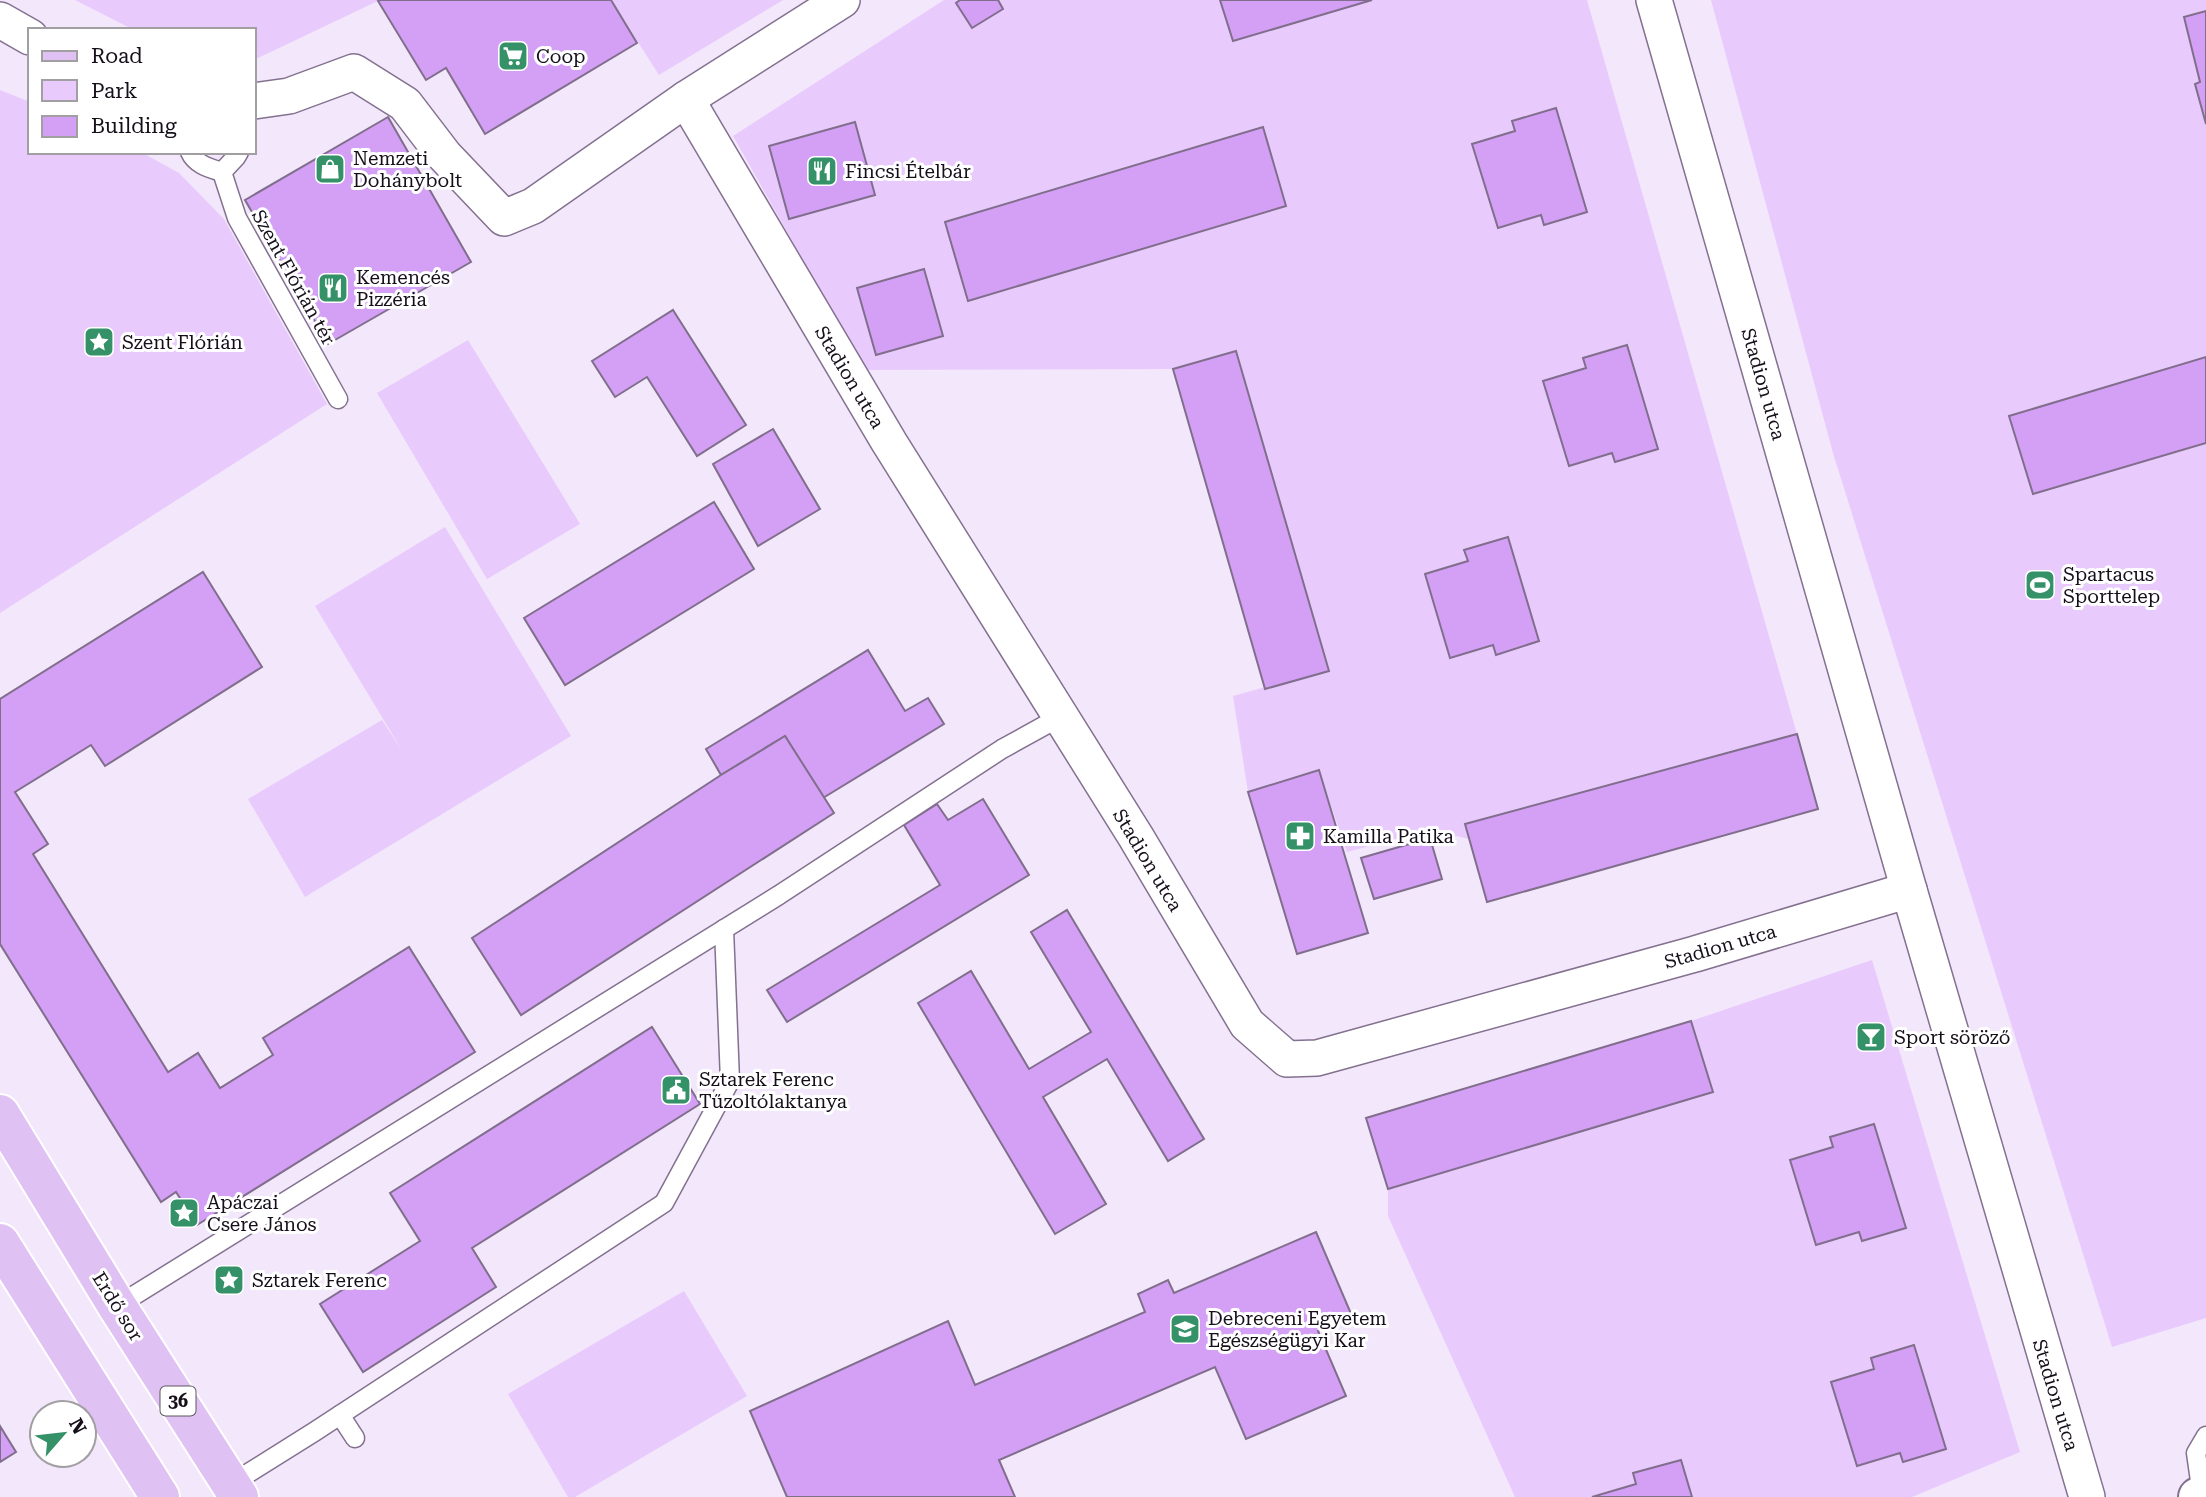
<svg xmlns="http://www.w3.org/2000/svg" width="2206" height="1497" viewBox="0 0 2206 1497" font-family="'Roboto Serif',serif">
	<rect width="100%" height="100%" fill="#f3e7fb"/>
	<g fill="#e8cbfc">
		<polygon points="75,0 380,0 258,58 254,57 254,30 134,30"/>
		<polygon points="611,0 783,0 659,75"/>
		<polygon points="944,0 1587,0 1797,734 1469,839 1429,830 1347,852 1319,771 1248,792 1233,696 1328,670 1237,351 1173,369 865,370 733,136"/>
		<polygon points="1711,0 2206,0 2206,1318 2112,1347 1833,453"/>
		<polygon points="0,90 30,102 30,152 141,152 179,173 224,219 327,404 0,613"/>
		<polygon points="468,340 580,524 487,579 377,393"/>
		<polygon points="445,527 571,736 305,897 248,799 382,720 403,752 315,606"/>
		<polygon points="1872,960 2020,1452 1912,1497 1515,1497 1388,1216 1388,1189 1713,1092 1691,1021"/>
		<polygon points="684,1291 747,1396 575,1497 568,1497 508,1394"/>
	</g>
	<g fill="#d3a0f5" stroke="#806e8c" stroke-width="2">
		<polygon points="380,0 611,0 637,43 485,134 446,68 426,80 378,1"/>
		<polygon points="960,0 998,0 1003,9 972,28 956,3"/>
		<polygon points="1220,0 1372,0 1233,41"/>
		<polygon points="2206,11 2206,124 2195,84 2200,82 2184,17"/>
		<polygon points="1556,108 1587,212 1544,225 1541,215 1498,228 1472,144 1515,131 1512,121"/>
		<polygon points="388,117 471,262 328,344 245,200"/>
		<polygon points="855,122 875,195 789,219 769,146"/>
		<polygon points="1263,127 1286,206 968,301 945,222"/>
		<polygon points="924,269 943,336 876,355 857,288"/>
		<polygon points="673,310 746,425 697,456 647,377 615,397 592,361"/>
		<polygon points="1627,345 1658,449 1615,462 1612,453 1569,466 1543,381 1586,368 1583,358"/>
		<polygon points="1236,351 1329,671 1265,689 1173,369"/>
		<polygon points="2206,357 2206,443 2033,494 2009,416"/>
		<polygon points="773,429 820,509 758,546 713,464"/>
		<polygon points="714,502 754,569 565,685 524,618"/>
		<polygon points="1508,537 1539,641 1496,655 1493,645 1450,658 1425,574 1468,561 1464,550"/>
		<polygon points="203,572 262,667 105,766 91,745 15,792 48,844 33,854 168,1072 198,1053 220,1088 273,1055 263,1038 409,947 475,1052 197,1225 176,1192 161,1202 0,944 0,699"/>
		<polygon points="868,650 905,711 928,698 944,724 823,798 785,736 721,775 706,749"/>
		<polygon points="1797,734 1818,809 1487,902 1465,824"/>
		<polygon points="785,736 834,813 521,1015 472,938 721,775"/>
		<polygon points="1319,770 1368,933 1297,954 1248,792"/>
		<polygon points="983,799 1029,875 787,1022 767,990 940,885 904,825 937,804 948,820"/>
		<polygon points="1430,838 1442,879 1374,899 1361,858"/>
		<polygon points="1067,910 1204,1139 1168,1161 1107,1059 1043,1097 1106,1204 1055,1234 918,1003 971,971 1029,1069 1091,1032 1031,932"/>
		<polygon points="1691,1021 1713,1092 1388,1189 1366,1118"/>
		<polygon points="652,1027 700,1104 472,1248 496,1287 363,1372 320,1304 420,1241 390,1193"/>
		<polygon points="1874,1124 1906,1228 1862,1241 1859,1232 1816,1245 1790,1160 1833,1147 1830,1137"/>
		<polygon points="1316,1232 1352,1316 1318,1331 1346,1396 1246,1439 1215,1367 999,1460 1015,1497 787,1497 750,1411 948,1321 975,1385 1145,1312 1138,1294 1168,1280 1174,1293"/>
		<polygon points="1914,1345 1946,1449 1903,1462 1900,1453 1857,1466 1831,1382 1874,1369 1871,1358"/>
		<polygon points="0,1426 16,1452 0,1462"/>
		<polygon points="1681,1460 1692,1497 1592,1497 1636,1484 1633,1473"/>
	</g>
	<g fill="none" stroke-linecap="round" stroke-linejoin="round">
		<g stroke="#83718f" stroke-width="21">
			<g id="service">
				<path d="M190,152C196,165 210,168 222,172L236,157L239,152"/>
				<polyline points="222,172 237,218 338,399"/>
				<polyline points="117,1306 779,895 1002,749 1060,717"/>
				<polyline points="340,1415 355,1438"/>
				<polyline points="231,1484 314,1432 664,1203 730,1081 724,929"/>
				<polyline points="2202,1495 2196,1453 2206,1436"/>
			</g>
		</g>
		<g stroke="#83718f" stroke-width="38">
			<g id="minor">
				<polyline points="1654,0 1909,890 2087,1497"/>
				<polyline points="0,20 30,37"/>
				<polyline points="686,99 889,442 1136,837 1247,1024 1287,1059 1317,1058 1695,954 1909,890"/>
				<polyline points="254,101 289,96 354,72 405,104 444,155 504,218 533,206 686,99 842,0"/>
			</g>
		</g>
		<g stroke="#83718f" stroke-width="42">
			<polyline id="secondary" points="2198,1497 2206,1494"/>
		</g>
		<g stroke="#fff" stroke-width="42">
			<g id="primary">
				<polyline points="0,1114 117,1306 239,1497"/>
				<polyline points="0,1243 160,1497"/>
			</g>
		</g>
		<use href="#service" stroke="#fff" stroke-width="18"/>
		<use href="#minor" stroke="#fff" stroke-width="35"/>
		<use href="#secondary" stroke="#fff" stroke-width="38"/>
		<use href="#primary" stroke="#dfc1f3" stroke-width="38"/>
	</g>
	<defs>
		<g id="supermarket-square" transform="scale(1.575)"><rect x="-9" y="-9" width="18" height="18" rx="4" fill="#349168" stroke="#fff"/><path d="M-6-5.5h2.5l.6 2H6L4.5 2H-2.5L-4.4-4H-6ZM-1.5 3.2a1.3 1.3 0 1 0 .1 0ZM3 3.2a1.3 1.3 0 1 0 .1 0Z" fill="#fff"/></g>
		<g id="shop-square" transform="scale(1.575)"><rect x="-9" y="-9" width="18" height="18" rx="4" fill="#349168" stroke="#fff"/><path d="M-5-2.5h2.3a2.7 3.5 0 0 1 5.4 0H5L5.5 6h-11ZM-1.5-2.5h3a1.5 2.3 0 0 0-3 0Z" fill="#fff"/></g>
		<g id="restaurant-square" transform="scale(1.575)"><rect x="-9" y="-9" width="18" height="18" rx="4" fill="#349168" stroke="#fff"/><path d="M-5-6h1v4h1v-4h1v4h1v-4h1v5L-1.5 .5V6h-2V.5L-5-1ZM5-6V6H3V1.5H1.5Q1.5-4 5-6Z" fill="#fff"/></g>
		<g id="sight-square" transform="scale(1.575)"><rect x="-9" y="-9" width="18" height="18" rx="4" fill="#349168" stroke="#fff"/><path d="M0-6L1.8-2.2L6-1.7L2.9 1.2L3.7 5.4L0 3.3L-3.7 5.4L-2.9 1.2L-6-1.7L-1.8-2.2Z" fill="#fff"/></g>
		<g id="stadium-square" transform="scale(1.575)"><rect x="-9" y="-9" width="18" height="18" rx="4" fill="#349168" stroke="#fff"/><path d="M0-5a6.5 5 0 1 0 0 10a6.5 5 0 1 0 0-10ZM-3.5-1.8h7v3.6h-7Z" fill="#fff"/></g>
		<g id="pharmacy-square" transform="scale(1.575)"><rect x="-9" y="-9" width="18" height="18" rx="4" fill="#349168" stroke="#fff"/><path d="M-2-6h4v4h4v4h-4v4h-4v-4h-4v-4h4Z" fill="#fff"/></g>
		<g id="bar-square" transform="scale(1.575)"><rect x="-9" y="-9" width="18" height="18" rx="4" fill="#349168" stroke="#fff"/><path d="M-6-5H6L.8 .8V4.5H3.5V6h-7V4.5H-.8V.8Z" fill="#fff"/></g>
		<g id="civic-square" transform="scale(1.575)"><rect x="-9" y="-9" width="18" height="18" rx="4" fill="#349168" stroke="#fff"/><path d="M-.6-6.5H3V-4.5H.6V-3L4-1V1h2V6H-6V1h2V-1L-.6-3ZM-1.2 2.5V6h2.4V2.5Z" fill="#fff"/></g>
		<g id="university-square" transform="scale(1.575)"><rect x="-9" y="-9" width="18" height="18" rx="4" fill="#349168" stroke="#fff"/><path d="M0-5L7-2L0 1L-7-2ZM-4 1L0 2.5L4 1V4Q0 6-4 4Z" fill="#fff"/></g>
	</defs>
	<g fill-rule="evenodd">
		<use href="#supermarket-square" x="513" y="56"/>
		<use href="#shop-square" x="330" y="169"/>
		<use href="#restaurant-square" x="822" y="171"/>
		<use href="#restaurant-square" x="333" y="288"/>
		<use href="#sight-square" x="99" y="342"/>
		<use href="#stadium-square" x="2040" y="585"/>
		<use href="#pharmacy-square" x="1300" y="836"/>
		<use href="#bar-square" x="1871" y="1037"/>
		<use href="#civic-square" x="676" y="1090"/>
		<use href="#sight-square" x="184" y="1213"/>
		<use href="#sight-square" x="229" y="1280"/>
		<use href="#university-square" x="1185" y="1329"/>
	</g>
	<g text-anchor="middle" stroke-width="6" stroke-linejoin="round" paint-order="stroke">
		<rect fill="#fff" stroke="#5c575f" stroke-width="2" x="160.5" y="1386.5" width="35" height="29" rx="5"/>
		<g font-size="18" font-weight="bold" fill="#160f1a">
			<text x="178" y="1407">36</text>
		</g>
		<g font-size="19" fill="#160f1a" stroke="#fff" text-anchor="start">
			<text x="536" y="63">Coop</text>
			<text x="353" y="165">Nemzeti<tspan x="353" dy="22">Dohánybolt</tspan></text>
			<text x="845" y="178">Fincsi Ételbár</text>
			<text x="356" y="284">Kemencés<tspan x="356" dy="22">Pizzéria</tspan></text>
			<text x="122" y="349">Szent Flórián</text>
			<text x="2063" y="581">Spartacus<tspan x="2063" dy="22">Sporttelep</tspan></text>
			<text x="1323" y="843">Kamilla Patika</text>
			<text x="1894" y="1044">Sport söröző</text>
			<text x="699" y="1086">Sztarek Ferenc<tspan x="699" dy="22">Tűzoltólaktanya</tspan></text>
			<text x="207" y="1209">Apáczai<tspan x="207" dy="22">Csere János</tspan></text>
			<text x="252" y="1287">Sztarek Ferenc</text>
			<text x="1208" y="1325">Debreceni Egyetem<tspan x="1208" dy="22">Egészségügyi Kar</tspan></text>
		</g>
		<g font-size="19" fill="#160f1a" stroke="#fff">
			<text transform="translate(294 277) rotate(61)" y="7">Szent Flórián tér</text>
			<text transform="translate(850 377) rotate(59)" y="7">Stadion utca</text>
			<text transform="translate(1764 384) rotate(74)" y="7">Stadion utca</text>
			<text transform="translate(1148 860) rotate(59)" y="7">Stadion utca</text>
			<text transform="translate(1720 946) rotate(-16)" y="7">Stadion utca</text>
			<text transform="translate(118 1306) rotate(58)" y="7">Erdő sor</text>
			<text transform="translate(2056 1395) rotate(73)" y="7">Stadion utca</text>
		</g>
	</g>
	<rect x="28" y="28" width="228" height="126" fill="#ffffff" stroke="#a29fa3" stroke-width="2"/>
	<rect x="42" y="51" width="35" height="10" fill="#dfc1f3" stroke="#a29fa3" stroke-width="2"/>
	<text x="91" y="63" font-size="21" fill="#160f1a">Road</text>
	<rect x="42" y="80" width="35" height="21" fill="#e8cbfc" stroke="#a29fa3" stroke-width="2"/>
	<text x="91" y="98" font-size="21" fill="#160f1a">Park</text>
	<rect x="42" y="116" width="35" height="21" fill="#d3a0f5" stroke="#a29fa3" stroke-width="2"/>
	<text x="91" y="133" font-size="21" fill="#160f1a">Building</text>
	<g transform="translate(63 1434) rotate(62)"><circle r="33" fill="#ffffff" stroke="#a29fa3" stroke-width="2"/>
	<path d="M0-5L12 26L0 18L-12 26Z" fill="#349168"/>
	<text y="-10" font-size="19" font-weight="bold" text-anchor="middle" fill="#160f1a">N</text>
	</g>
</svg>
